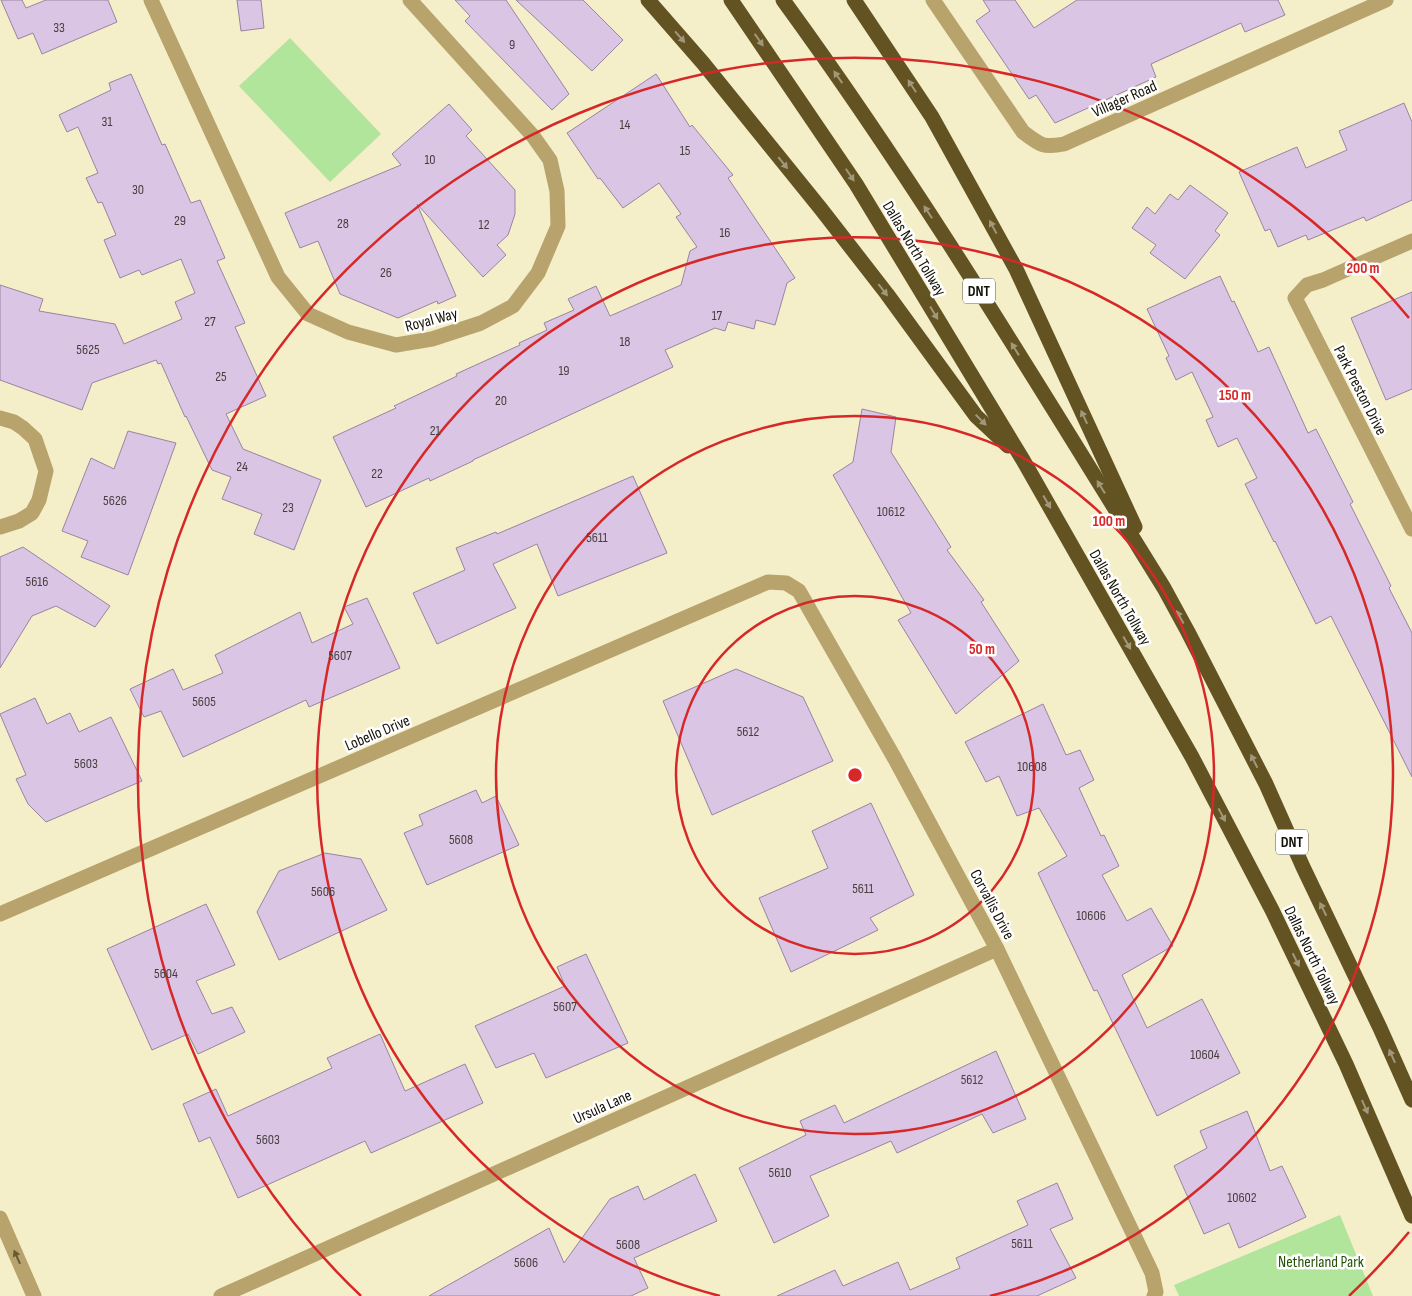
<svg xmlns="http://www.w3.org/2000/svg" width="1412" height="1296" viewBox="0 0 1412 1296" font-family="'Sofia Sans Condensed',sans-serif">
	<rect width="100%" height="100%" fill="#f4eec9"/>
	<g fill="#b1e59c">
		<polygon points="290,38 381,134 330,182 239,86"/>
		<polygon points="1340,1215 1373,1296 1179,1296 1174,1285"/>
	</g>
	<g fill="#dbc5e4" stroke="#9984a1">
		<polygon points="1,0 22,0 26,8 46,0 108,0 117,22 42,54 33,33 18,39"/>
		<polygon points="237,0 261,0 264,28 241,31"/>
		<polygon points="455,0 506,0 569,94 552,110 465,21 470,16"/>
		<polygon points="516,0 583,0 623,40 592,71"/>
		<polygon points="983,0 1015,0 1034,28 1077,0 1278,0 1285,15 1245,32 1241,23 1151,64 1156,77 1055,123 1036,95 1029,99 976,21 990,11"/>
		<polygon points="131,74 162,145 165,144 191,203 200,200 225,258 217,261 245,323 235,327 266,396 226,414 243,449 321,480 294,550 254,534 262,514 222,499 231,477 212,470 186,416 185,417 161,363 158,364 156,360 92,383 82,410 0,380 0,285 43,299 39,311 115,324 124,344 182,319 175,302 195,293 181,259 142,275 139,270 120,278 104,240 116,235 102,202 98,203 86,178 98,173 78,127 67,132 59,115 111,90 109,83"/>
		<polygon points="656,74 690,127 692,125 733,175 728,178 795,278 787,283 775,325 756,320 754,329 728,322 725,331 715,328 665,350 673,367 473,460 473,461 430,481 429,478 366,507 333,437 396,408 394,406 457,376 456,374 520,345 519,343 547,330 544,323 574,310 568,299 596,286 610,316 681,285 690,251 697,247 676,217 681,214 659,183 623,208 600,178 598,179 567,133"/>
		<polygon points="1404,103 1412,122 1412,200 1366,221 1364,217 1308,240 1306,235 1278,247 1270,229 1265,231 1239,172 1297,147 1306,168 1347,150 1339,131"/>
		<polygon points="449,104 472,130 466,136 515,190 515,214 508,235 497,245 506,255 483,277 417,204 456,296 438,304 437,301 398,318 340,294 318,241 300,248 285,213 401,165 392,154"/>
		<polygon points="1190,185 1228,213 1215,231 1220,235 1185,279 1150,253 1156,245 1132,228 1147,207 1155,214 1170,194 1178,200"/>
		<polygon points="1220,276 1232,302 1234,301 1258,352 1269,347 1308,433 1316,429 1353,502 1350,504 1391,586 1389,588 1412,633 1412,777 1331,616 1316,624 1275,541 1274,542 1245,484 1257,478 1237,438 1218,447 1206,420 1213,417 1192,372 1176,380 1166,358 1169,356 1147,309"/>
		<polygon points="1412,292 1412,389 1386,400 1351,318"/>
		<polygon points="862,409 896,417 891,452 951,547 947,550 984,600 981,602 1019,661 956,714 898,620 911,613 833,475 853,462"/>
		<polygon points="128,431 176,443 128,575 81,557 88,541 62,531 91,458 114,469"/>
		<polygon points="633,476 667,553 558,596 537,544 493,564 516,608 437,644 413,593 465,570 456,548 496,532 497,534"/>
		<polygon points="23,547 110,606 95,627 56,606 32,616 0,668 0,557"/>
		<polygon points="367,598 400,668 309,707 306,700 183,757 161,711 144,717 130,689 173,669 183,690 223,673 215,655 300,612 312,643 353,624 344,607"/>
		<polygon points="736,669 803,697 833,761 712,815 663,701"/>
		<polygon points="35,698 47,724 70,713 79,732 111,717 142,781 46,822 28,804 16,779 26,775 0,714"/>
		<polygon points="1043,704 1066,755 1080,750 1094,780 1079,788 1101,836 1104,835 1119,866 1102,875 1127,921 1151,908 1173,946 1122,975 1147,1028 1202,999 1240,1073 1157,1116 1097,990 1094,991 1038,873 1067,856 1039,808 1017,816 999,776 986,782 965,742"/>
		<polygon points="476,790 482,803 496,796 519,845 427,885 404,833 423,825 419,815"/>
		<polygon points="871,803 914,895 870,918 878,930 791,972 759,898 828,868 812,831"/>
		<polygon points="325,853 361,859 387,910 279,960 257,912 279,871"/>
		<polygon points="206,904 235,965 196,981 212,1014 232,1007 245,1032 198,1054 188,1034 152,1050 107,949"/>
		<polygon points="586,954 628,1043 546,1078 534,1053 496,1068 475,1026 565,986 557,967"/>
		<polygon points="380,1034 405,1091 465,1064 483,1103 371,1153 365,1141 238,1198 210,1137 199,1142 183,1104 216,1089 228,1116 332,1068 327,1058"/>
		<polygon points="996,1051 1026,1119 993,1133 982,1114 897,1153 891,1141 810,1176 829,1216 774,1243 739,1168 806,1135 800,1121 835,1105 844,1123"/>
		<polygon points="1247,1111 1270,1171 1282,1166 1306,1217 1239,1248 1229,1223 1204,1234 1174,1166 1207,1148 1200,1131"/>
		<polygon points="695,1174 717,1221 634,1258 648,1288 631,1296 429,1296 549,1228 564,1263 610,1199 638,1186 644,1200"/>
		<polygon points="1057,1183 1073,1219 1050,1229 1076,1278 1037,1296 777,1296 835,1270 843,1286 898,1262 910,1290 960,1268 956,1258 1028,1225 1017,1201"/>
	</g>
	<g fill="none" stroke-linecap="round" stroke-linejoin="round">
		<g stroke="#b7a36b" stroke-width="15">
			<polyline points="151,0 278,277 308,314 348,332 396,345 432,339 481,323 513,306 538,273 558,226 557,191 550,160 533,136 410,0"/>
			<path d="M933,0L1023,132C1040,145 1043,148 1064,144L1386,0"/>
			<polyline points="1412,241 1323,280 1307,285 1295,298 1412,529"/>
			<polyline points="0,418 14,422 23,428 35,439 46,471 39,500 32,513 19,521 0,527"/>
			<polyline points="0,914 768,582 786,583 799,591 895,759 997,949 1152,1273 1156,1292 1154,1296"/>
			<polyline points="0,1218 34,1296"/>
			<polyline points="221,1296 997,949"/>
		</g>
		<g stroke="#635323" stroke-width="15">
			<polyline points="648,0 703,63 821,209 887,294 976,416 1008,446"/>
			<polyline points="731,0 856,184 1023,460 1192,757 1272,910 1346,1064 1412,1216"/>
			<path d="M783,0C921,189 1041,390 1164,588L1188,632L1266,784L1303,867L1380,1028L1412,1100"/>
			<polyline points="854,0 932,117 1016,269 1135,527"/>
		</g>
	</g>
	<defs><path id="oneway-solid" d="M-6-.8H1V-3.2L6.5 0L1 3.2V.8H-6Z" transform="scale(1.25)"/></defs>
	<g fill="#a1987b">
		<use href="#oneway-solid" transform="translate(680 37) rotate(49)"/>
		<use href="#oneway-solid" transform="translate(759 40) rotate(55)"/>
		<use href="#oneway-solid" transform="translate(838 77) rotate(-125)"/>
		<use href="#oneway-solid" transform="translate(912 86) rotate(-123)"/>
		<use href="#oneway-solid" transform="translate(783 163) rotate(51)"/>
		<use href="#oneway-solid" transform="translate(850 175) rotate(56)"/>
		<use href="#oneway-solid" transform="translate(928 212) rotate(-123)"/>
		<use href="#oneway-solid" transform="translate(993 227) rotate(-118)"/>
		<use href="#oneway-solid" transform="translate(883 290) rotate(52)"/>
		<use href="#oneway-solid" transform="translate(934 313) rotate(59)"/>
		<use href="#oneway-solid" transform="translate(1015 349) rotate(-122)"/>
		<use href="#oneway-solid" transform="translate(1084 417) rotate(-115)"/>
		<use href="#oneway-solid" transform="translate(981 420) rotate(45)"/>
		<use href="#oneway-solid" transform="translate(1101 487) rotate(-122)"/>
		<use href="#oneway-solid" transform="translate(1047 502) rotate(60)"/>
		<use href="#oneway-solid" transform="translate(1180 617) rotate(-119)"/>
		<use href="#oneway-solid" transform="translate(1127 643) rotate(60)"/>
		<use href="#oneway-solid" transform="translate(1254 761) rotate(-117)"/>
		<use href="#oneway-solid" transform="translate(1222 815) rotate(62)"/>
		<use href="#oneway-solid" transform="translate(1323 909) rotate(-116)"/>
		<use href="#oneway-solid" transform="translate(1296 960) rotate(64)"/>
		<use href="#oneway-solid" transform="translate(1392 1056) rotate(-114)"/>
		<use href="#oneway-solid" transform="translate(1365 1107) rotate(66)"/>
	</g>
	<use fill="#665a38" href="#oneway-solid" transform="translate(17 1257) rotate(-114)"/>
	<g fill="none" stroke="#d62828" stroke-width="2.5">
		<circle cx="855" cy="775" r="179"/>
		<circle cx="855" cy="775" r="359"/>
		<path d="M720 1296A538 538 0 1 1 990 1296"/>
		<path d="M1409 1232A718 718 0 0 1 1349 1296M361 1296A718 718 0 1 1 1409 318"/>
	</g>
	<g text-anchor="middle" stroke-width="5" stroke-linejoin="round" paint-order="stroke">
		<g font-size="14" fill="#463f3e">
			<text x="59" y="32">33</text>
			<text x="512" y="49">9</text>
			<text x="107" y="126">31</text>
			<text x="625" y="129">14</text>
			<text x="685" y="155">15</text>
			<text x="430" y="164">10</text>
			<text x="138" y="194">30</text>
			<text x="180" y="225">29</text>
			<text x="343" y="228">28</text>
			<text x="484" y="229">12</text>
			<text x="725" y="237">16</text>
			<text x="386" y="277">26</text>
			<text x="717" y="320">17</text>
			<text x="210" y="326">27</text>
			<text x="625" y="346">18</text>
			<text x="88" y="354">5625</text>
			<text x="564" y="375">19</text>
			<text x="221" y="381">25</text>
			<text x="501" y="405">20</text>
			<text x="435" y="435">21</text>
			<text x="242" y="471">24</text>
			<text x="377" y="478">22</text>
			<text x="115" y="505">5626</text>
			<text x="288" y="512">23</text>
			<text x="891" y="516">10612</text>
			<text x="597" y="542">5611</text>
			<text x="37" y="586">5616</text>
			<text x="340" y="660">5607</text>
			<text x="204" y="706">5605</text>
			<text x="748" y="736">5612</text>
			<text x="86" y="768">5603</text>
			<text x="1032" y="771">10608</text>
			<text x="461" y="844">5608</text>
			<text x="863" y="893">5611</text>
			<text x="323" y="896">5606</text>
			<text x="1091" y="920">10606</text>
			<text x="166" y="978">5604</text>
			<text x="565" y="1011">5607</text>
			<text x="1205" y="1059">10604</text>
			<text x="972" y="1084">5612</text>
			<text x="268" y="1144">5603</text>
			<text x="780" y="1177">5610</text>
			<text x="1242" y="1202">10602</text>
			<text x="1022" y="1248">5611</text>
			<text x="628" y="1249">5608</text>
			<text x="526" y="1267">5606</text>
		</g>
		<g fill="#fff" stroke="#5a5951" stroke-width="1">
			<rect x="963" y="278.5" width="32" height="25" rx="4"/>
			<rect x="1276" y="829.5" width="32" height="25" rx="4"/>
		</g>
		<g font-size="15" font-weight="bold" fill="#141206">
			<text x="979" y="296">DNT</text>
			<text x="1292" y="847">DNT</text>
		</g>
		<g font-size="16" fill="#141206" stroke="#fff">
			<text transform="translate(1124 98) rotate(-24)" y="6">Villager Road</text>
			<text transform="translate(915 248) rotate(59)" y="6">Dallas North Tollway</text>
			<text transform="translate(431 319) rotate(-15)" y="6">Royal Way</text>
			<text transform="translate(1361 390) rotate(63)" y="6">Park Preston Drive</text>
			<text transform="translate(1121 597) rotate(60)" y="6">Dallas North Tollway</text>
			<text transform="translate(377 732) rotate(-23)" y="6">Lobello Drive</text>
			<text transform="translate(993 904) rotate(62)" y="6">Corvallis Drive</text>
			<text transform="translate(1313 955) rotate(64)" y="6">Dallas North Tollway</text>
			<text transform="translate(602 1106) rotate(-24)" y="6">Ursula Lane</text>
		</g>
		<g font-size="16" fill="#255306" stroke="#fff">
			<text x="1321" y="1267">Netherland Park</text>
		</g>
	</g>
	<circle cx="855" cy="775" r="8" fill="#d62828" stroke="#fff" stroke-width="2.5"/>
	<g font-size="15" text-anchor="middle" font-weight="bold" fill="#d62828" stroke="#fff" stroke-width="5" stroke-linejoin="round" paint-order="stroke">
		<text x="1363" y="273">200 m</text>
		<text x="1235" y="400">150 m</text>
		<text x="1109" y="526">100 m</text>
		<text x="982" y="654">50 m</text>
	</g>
</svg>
